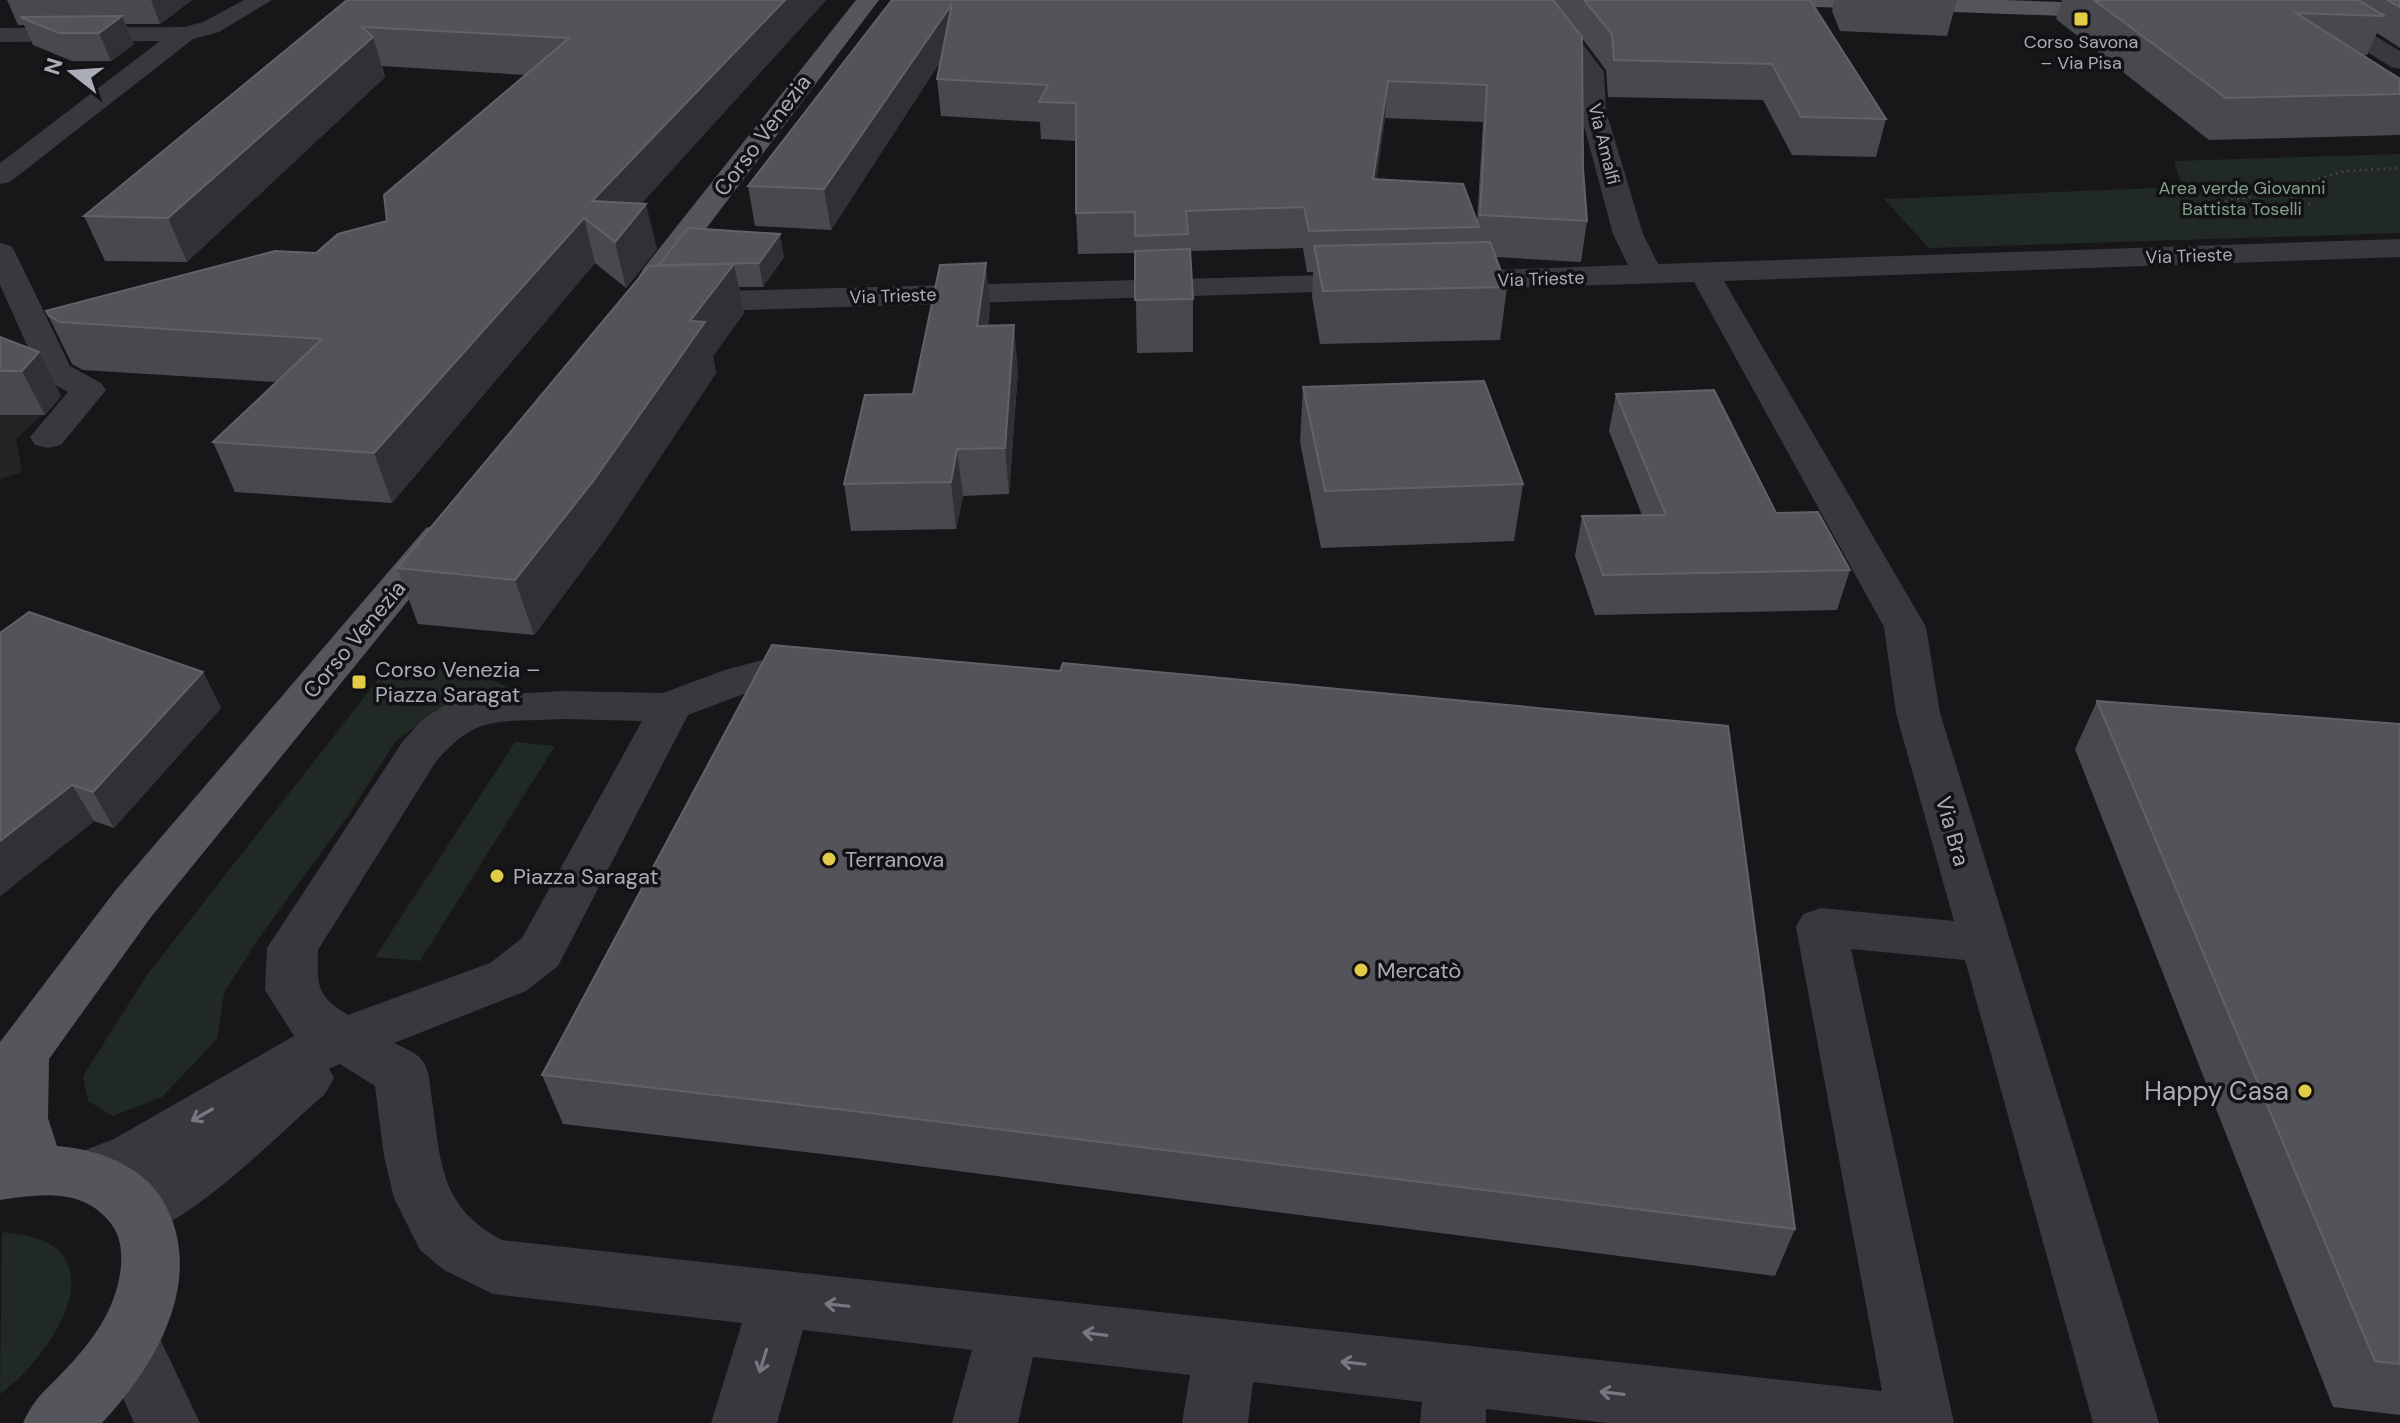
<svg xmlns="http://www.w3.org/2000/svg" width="2400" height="1423" viewBox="0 0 2400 1423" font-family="'DM Sans',sans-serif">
	<rect width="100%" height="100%" fill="#171719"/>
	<polygon fill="#242326" points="0,353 54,404 16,439 22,472 0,479"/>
	<g fill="#212924">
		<polygon points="2400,154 2400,233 1929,248 1884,199 2182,187 2174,161"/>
		<polygon points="387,668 472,670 511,689 437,710 395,742 350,813 259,938 224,993 217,1039 162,1097 113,1116 88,1101 83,1076 147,975"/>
		<polygon points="515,742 555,746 420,961 375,957"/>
		<path d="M2,1232C22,1235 45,1236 60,1252C97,1293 34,1371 0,1394Z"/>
	</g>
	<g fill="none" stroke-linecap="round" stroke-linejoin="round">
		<g stroke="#3f3f44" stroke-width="3" stroke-dasharray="2 4" stroke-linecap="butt">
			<polyline points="2274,192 2314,206"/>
			<polyline points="2190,209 2273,192 2345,171 2400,168"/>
		</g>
		<g fill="#39383e" fill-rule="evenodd">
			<polygon points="244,0 272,0 219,32 193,39 10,182 0,184 0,163 160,41 0,42 0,28 184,27 203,22"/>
			<polygon points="2299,0 2323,0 2339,14 2400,51 2400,69 2391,67 2323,24"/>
			<path d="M1552,12L1560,14L1604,72L1606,111L1643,234L1658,264L2400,239V257L1724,281L1926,627L1940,713L2159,1423H2093L1965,960L1851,949L1954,1423H1608L1486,1409V1423H1420L1422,1402L1253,1382L1248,1423H1182L1190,1375L1033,1357L1018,1423H952L972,1350L803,1330L777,1423H711L742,1323L493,1294L444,1270L420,1250L394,1198L384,1156L375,1086L340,1064L329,1069L334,1078L325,1094C273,1139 202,1214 138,1237L117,1229L108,1211L117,1193L132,1183L87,1200L67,1193L58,1175L67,1157L114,1139L294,1036L265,990L267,948L403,741L422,720L443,706L480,696L562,691L663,693L725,670L777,656L815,652L830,656L836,666L830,676L767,685L688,715L558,966L526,991L394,1043C402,1047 415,1052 421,1059C430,1069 430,1086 432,1100C441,1164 440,1207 502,1240L1882,1391L1796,927L1803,914L1821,908L1954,921L1896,713L1884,627L1694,282L1443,290L1432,288L1427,281L1432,274L1443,272L1628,265L1613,234L1580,111V72L1540,19L1544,14ZM562,719L642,721L522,938L490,963L348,1015C316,996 317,985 318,950L435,763C477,712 501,723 562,719Z"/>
			<polygon points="0,243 11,246 15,252 70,366 101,383 106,390 61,445 48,448 35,445 30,437 68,392 44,379 39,372 0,285"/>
			<polygon points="1370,274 1381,276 1386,283 1381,290 683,312 672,309 667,302 672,295 683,292"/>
			<polygon points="128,1310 150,1318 200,1423 134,1423 97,1339 106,1318"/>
		</g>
		<g fill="#55555c" fill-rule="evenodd">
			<polygon points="856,0 879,0 665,283 654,285 643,283 639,276 643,269"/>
			<polygon points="1805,0 2004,0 2118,4 2126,6 2129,11 2126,16 2118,18 1816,7 1808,5"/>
			<path d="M440,524L454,528L459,536L454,544L151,917L49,1059L48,1118L57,1146C96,1149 140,1164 162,1199C208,1276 157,1365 102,1423H23C35,1397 45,1391 64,1371C93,1341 117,1308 121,1266C122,1248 120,1233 108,1220C81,1188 38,1194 0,1200V1042L115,891L426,528Z"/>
		</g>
	</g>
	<g fill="#49484e" fill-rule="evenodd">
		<polygon points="7,0 192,0 160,24 126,24 134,44 111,61 72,61 33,45 24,25 18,25"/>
		<polygon points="347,0 826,0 641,204 657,249 626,288 595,263 392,503 235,492 213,442 276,382 83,370 72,364 46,311 316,253 387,221 526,75 382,66 385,77 187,262 105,261 84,216"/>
		<path d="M892,0H1810L1886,119L1876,157L1792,155L1763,100L1608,97L1606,70L1582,38L1583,168L1587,221L1581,262L1495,257L1507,287L1500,340L1320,344L1312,297L1313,272H1307L1303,248L1190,251L1193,299V352L1137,353L1135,253L1078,254L1076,213V141L1041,139L1040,122L941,116L937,79L940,62L831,230L755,226L748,186ZM1385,118L1483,122L1477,222L1376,180Z"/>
		<polygon points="1834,0 1957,0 1947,36 1840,31 1832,11"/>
		<polygon points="2062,0 2400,0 2400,48 2377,33 2367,55 2363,55 2400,79 2400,135 2209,140 2056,19"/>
		<polygon points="784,257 763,287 739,287 744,313 713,356 716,373 609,534 534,635 418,624 397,568 649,266"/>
		<polygon points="990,306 988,326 1018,370 1009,494 963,496 956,529 851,531 844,484 913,394"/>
		<polygon points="0,337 61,396 45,415 0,415"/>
		<polygon points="1303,387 1523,484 1514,541 1321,548 1300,442"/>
		<polygon points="1616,394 1776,513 1850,570 1837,610 1595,615 1575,556 1582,516 1642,515 1609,431"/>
		<polygon points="0,633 203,672 221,708 114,828 94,821 0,896"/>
		<polygon points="772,645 1795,1229 1775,1276 856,1158 563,1124 542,1075"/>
		<polygon points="2097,701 2400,724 2400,1415 2333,1407 2075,749"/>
	</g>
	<g fill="#313034">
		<polygon points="151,0 192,0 160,24"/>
		<polygon points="785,0 826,0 610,238 592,201"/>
		<polygon points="952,4 955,39 831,230 824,189"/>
		<polygon points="122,16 134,44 111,61 99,33"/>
		<polygon points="373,37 385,77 187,262 168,218"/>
		<polygon points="1388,81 1385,118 1371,219 1373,179"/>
		<polygon points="646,204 657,249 626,288 615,242"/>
		<polygon points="584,218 595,263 392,503 374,453"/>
		<polygon points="780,234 784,257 763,287 759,263"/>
		<polygon points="986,263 990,306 981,371 977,326"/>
		<polygon points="734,264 744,313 713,356 716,373 609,534 534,635 515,580 690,321"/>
		<polygon points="1014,325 1018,370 1009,494 1005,448"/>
		<polygon points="39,352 61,396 45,415 22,371"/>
		<polygon points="957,449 963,496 956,529 951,482"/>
		<polygon points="203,672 221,708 114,828 93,792"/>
		<polygon points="72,785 94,821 0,896 0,841"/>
	</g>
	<g fill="#545359" stroke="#616168" stroke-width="2">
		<polygon points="347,0 785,0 592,201 646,204 615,242 584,218 374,453 213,442 322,339 60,322 49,316 46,311 275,251 316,253 338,234 387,221 384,195 569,38 362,27 373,37 168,218 84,216"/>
		<polygon points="892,0 1553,0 1582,37 1583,168 1587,221 1480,215 1487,85 1388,81 1373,179 1463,184 1479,227 1309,231 1304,207 1186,211 1188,234 1135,236 1135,212 1076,213 1076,103 1039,102 1048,85 937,79 952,4 824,189 748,186"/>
		<polygon points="1584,0 1810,0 1886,119 1801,117 1772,64 1614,60 1612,34"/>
		<polygon points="2094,0 2358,0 2385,16 2296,13 2400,79 2400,94 2226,98"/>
		<polygon points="2387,0 2400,0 2400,7"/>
		<polygon points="122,16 99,33 59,33 20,17"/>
		<polygon points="688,228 780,234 759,263 659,265"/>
		<polygon points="1490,242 1507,287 1323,291 1314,246"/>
		<polygon points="1190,249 1193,299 1135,300 1135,251"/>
		<polygon points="986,263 977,326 1014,325 1005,448 957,449 951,482 844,484 865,395 913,394 940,265"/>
		<polygon points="734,264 690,321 705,322 594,480 515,580 397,568 649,266"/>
		<polygon points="0,337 39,352 22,371 0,371"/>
		<polygon points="1484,381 1523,484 1325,491 1303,387"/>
		<polygon points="1714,390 1776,513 1818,512 1850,570 1603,575 1582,516 1666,515 1616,394"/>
		<polygon points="29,612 203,672 93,792 72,785 0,841 0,633"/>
		<polygon points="772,645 1060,671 1063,663 1728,726 1795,1229 845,1110 542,1075"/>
		<polygon points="2097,701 2400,724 2400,1364 2375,1361"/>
	</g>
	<defs><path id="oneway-shaft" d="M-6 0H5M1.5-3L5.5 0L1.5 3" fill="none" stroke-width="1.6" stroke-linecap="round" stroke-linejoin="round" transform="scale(2)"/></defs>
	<g stroke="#777881">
		<use href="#oneway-shaft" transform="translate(202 1115) rotate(150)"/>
		<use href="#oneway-shaft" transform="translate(837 1305) rotate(-174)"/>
		<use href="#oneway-shaft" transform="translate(1095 1334) rotate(-173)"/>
		<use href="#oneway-shaft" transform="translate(763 1361) rotate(107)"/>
		<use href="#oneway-shaft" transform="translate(1353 1363) rotate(-174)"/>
		<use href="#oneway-shaft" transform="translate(1612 1393) rotate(-173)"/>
	</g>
	<g fill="#e3cc45" stroke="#121214" stroke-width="3">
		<rect x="2073" y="11" width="16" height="16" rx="4"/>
		<rect x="351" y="674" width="16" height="16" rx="4"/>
		<circle cx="829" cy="859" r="8"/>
		<circle cx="497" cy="876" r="8"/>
		<circle cx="1361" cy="970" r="8"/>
		<circle cx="2305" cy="1091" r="8"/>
	</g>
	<g text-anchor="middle" stroke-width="7" stroke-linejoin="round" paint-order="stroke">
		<g font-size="18" fill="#aaacb8" stroke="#121214">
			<text x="2081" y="48">Corso Savona<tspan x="2081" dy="21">– Via Pisa</tspan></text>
		</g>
		<g font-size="18" fill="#aaacb8" stroke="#121214">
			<text transform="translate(1604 144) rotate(76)" y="6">Via Amalfi</text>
			<text transform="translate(2189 256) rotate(-2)" y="6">Via Trieste</text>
			<text transform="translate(1541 279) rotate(-2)" y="6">Via Trieste</text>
			<text transform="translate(893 296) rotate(-2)" y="6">Via Trieste</text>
		</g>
		<g font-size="18" fill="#83a18b" stroke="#121214">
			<text x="2242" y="194">Area verde Giovanni<tspan x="2242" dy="21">Battista Toselli</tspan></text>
		</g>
		<g font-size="22" fill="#aaacb8" stroke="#121214">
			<text transform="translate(762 135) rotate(-53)" y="8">Corso Venezia</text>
			<text transform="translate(354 639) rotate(-50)" y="8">Corso Venezia</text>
			<text transform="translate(1953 831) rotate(74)" y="8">Via Bra</text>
		</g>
		<g font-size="22" fill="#aaacb8" stroke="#121214" text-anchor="start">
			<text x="375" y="677">Corso Venezia –<tspan x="375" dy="25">Piazza Saragat</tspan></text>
			<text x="845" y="867">Terranova</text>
			<text x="513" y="884">Piazza Saragat</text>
			<text x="1377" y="978">Mercatò</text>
		</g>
		<g font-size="26" fill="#aaacb8" stroke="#121214" text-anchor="end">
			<text x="2289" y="1100">Happy Casa</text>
		</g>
	</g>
	<g transform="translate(72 72) rotate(287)" stroke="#121214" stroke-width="6" paint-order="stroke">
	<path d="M0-6L14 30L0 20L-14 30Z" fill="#aaacb8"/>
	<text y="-12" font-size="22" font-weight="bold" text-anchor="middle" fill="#aaacb8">N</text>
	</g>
</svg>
